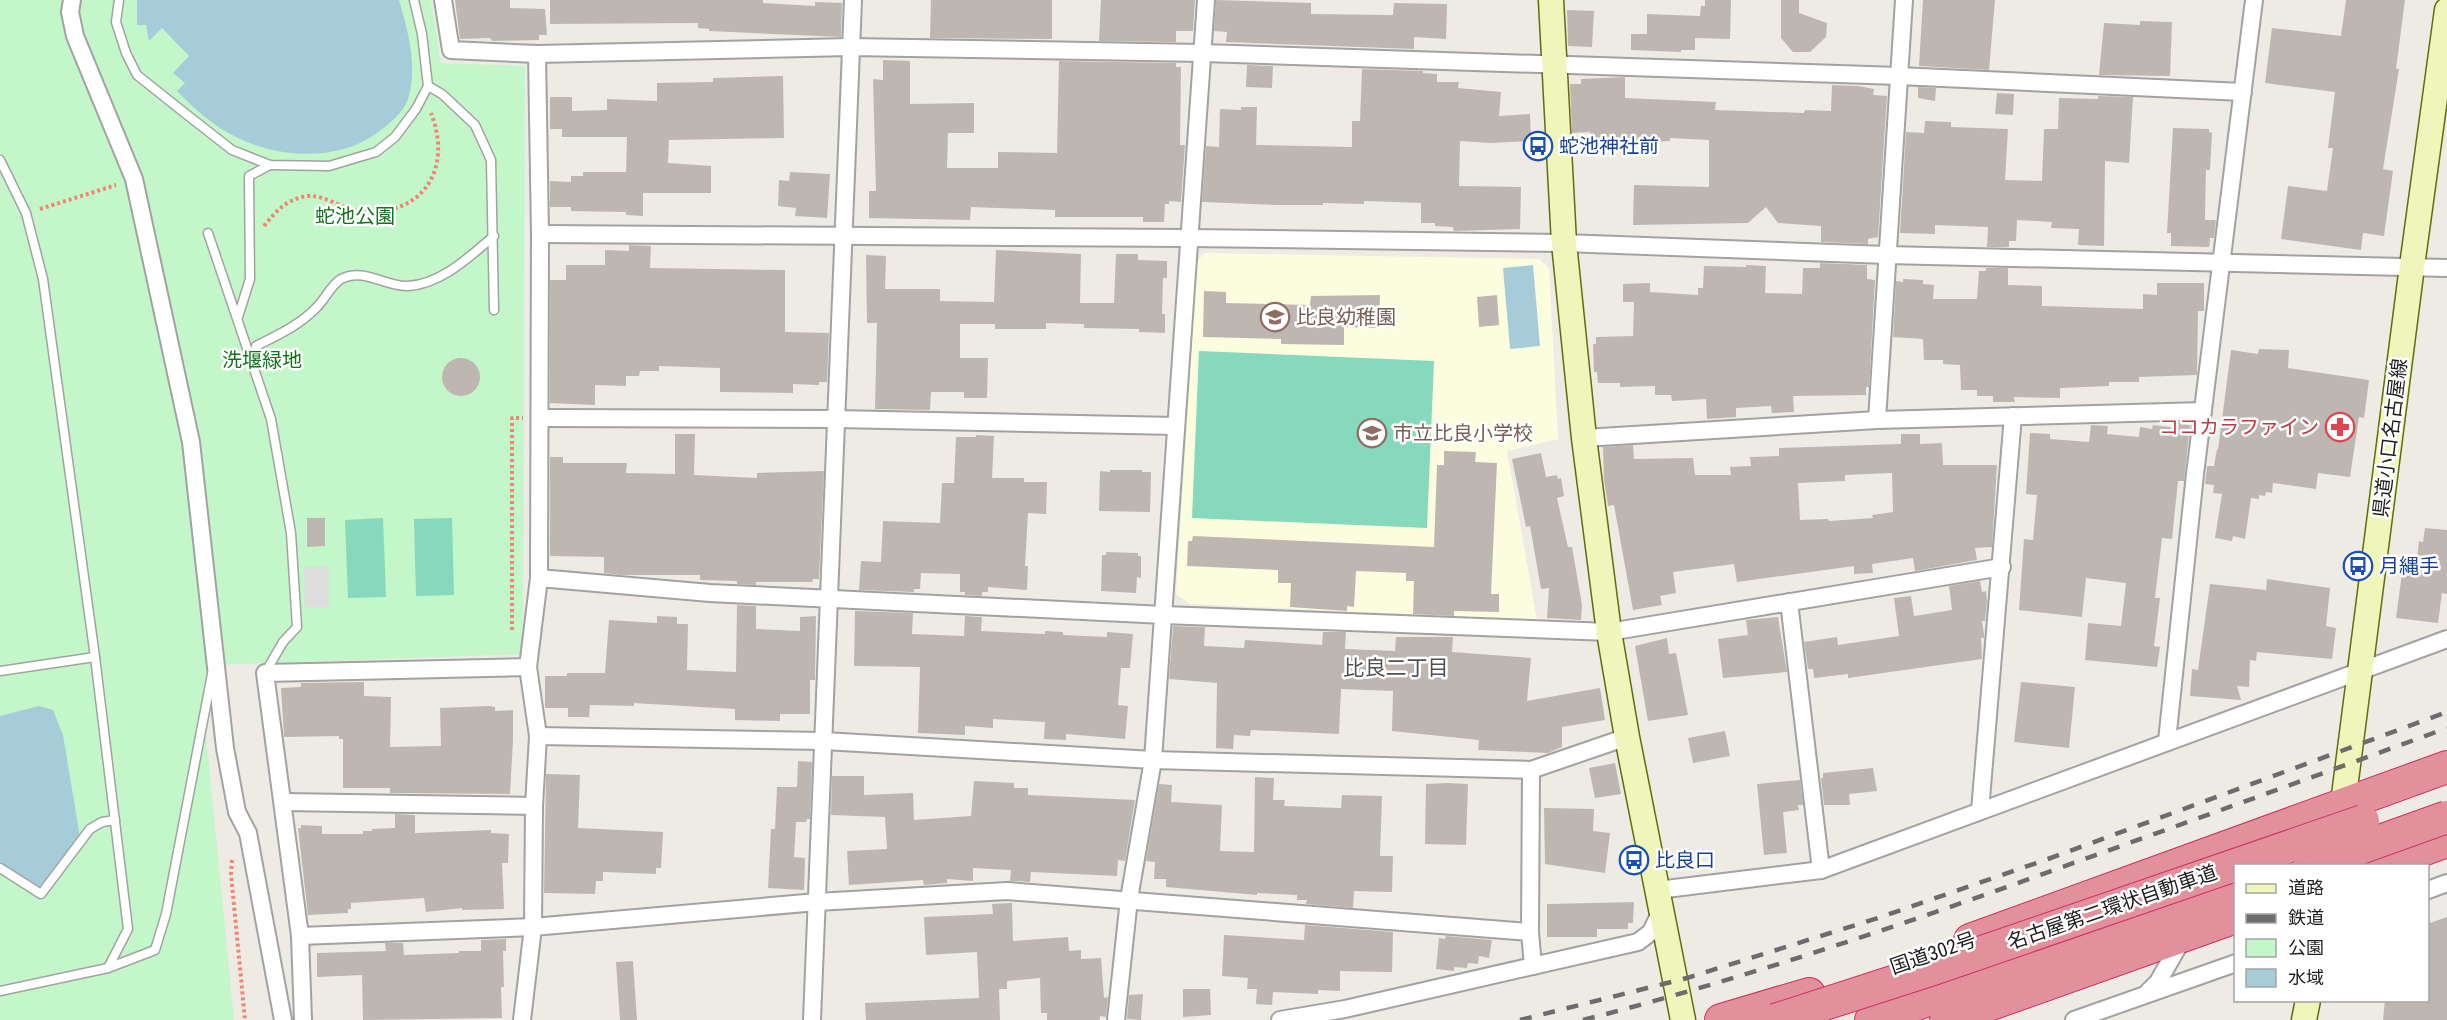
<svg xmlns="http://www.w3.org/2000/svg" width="2447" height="1020" viewBox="0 0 2447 1020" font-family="'Roboto Condensed','Noto Sans JP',sans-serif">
	<rect width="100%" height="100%" fill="#eeebe4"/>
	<polygon fill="#fcfdde" points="1205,253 1539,259 1549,268 1558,439 1507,451 1537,620 1190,604 1176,594 1197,261"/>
	<polygon fill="#c3f6c9" points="0,0 431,0 441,63 525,66 523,654 217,665 203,705 234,1020 0,1020"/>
	<g fill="#86d9bc">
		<polygon points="1199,351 1434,361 1427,528 1192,518"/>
		<polygon points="383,518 386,597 348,598 345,520"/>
		<polygon points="452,518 454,595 416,596 414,519"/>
	</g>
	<polygon fill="#dedede" points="329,566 329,607 305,607 304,567"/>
	<g fill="#a7ccd9">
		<path d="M137,0H399C408,31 418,67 408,99C403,114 387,126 374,135C336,161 279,158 238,138C216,128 194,109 177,91L185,83L173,73L189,56L162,28L149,41L146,25H137Z"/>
		<polygon points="1533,265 1540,346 1510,349 1503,268"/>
		<polygon points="39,706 53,710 63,735 80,837 41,890 0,862 0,716"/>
	</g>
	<g fill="#beb7b1" fill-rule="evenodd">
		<polygon points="455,0 510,0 510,8 545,9 547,35 539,35 539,40 492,41 490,38 460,39"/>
		<polygon points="550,0 763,0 763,3 815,6 815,2 842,3 841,37 709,31 709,29 698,28 698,23 550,24"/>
		<polygon points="931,0 1052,0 1052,39 930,38"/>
		<polygon points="1101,0 1195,0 1193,31 1176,31 1176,42 1099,41"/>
		<polygon points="1216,0 1311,3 1311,14 1393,15 1394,3 1447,4 1446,39 1414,37 1414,49 1226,42 1227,32 1214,31"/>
		<polygon points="1705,0 1731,0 1730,39 1695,38 1695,50 1681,50 1681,52 1631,50 1631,34 1647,34 1647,14 1700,16 1701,6 1705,6"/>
		<polygon points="1781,0 1799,0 1799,13 1827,23 1826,37 1810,52 1793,52 1781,38"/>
		<polygon points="1923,0 1995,0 1989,70 1919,66"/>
		<polygon points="2346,0 2405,0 2396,69 2399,69 2383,169 2393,171 2384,236 2363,233 2361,250 2281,239 2288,186 2327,191 2333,148 2328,148 2335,92 2265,83 2272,28 2341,36"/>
		<polygon points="1567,10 1594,11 1592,47 1568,46"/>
		<polygon points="2140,21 2172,22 2170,76 2099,75 2104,23 2140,25"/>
		<polygon points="883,60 910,61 910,104 974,103 974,133 948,133 947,168 998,168 998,152 1057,153 1059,61 1176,63 1176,67 1181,67 1180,145 1185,145 1181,202 1169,201 1169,204 1165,204 1164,222 1143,222 1143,217 1055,217 1055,210 971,207 970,220 869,218 869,191 876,191 873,79 883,80"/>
		<polygon points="1247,65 1273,66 1272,88 1246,87"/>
		<polygon points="1362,69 1423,71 1423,73 1437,74 1437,82 1459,82 1458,88 1501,92 1499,116 1530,114 1531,141 1490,143 1460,141 1459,186 1521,187 1520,229 1454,231 1453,227 1435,226 1435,223 1421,223 1421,203 1364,201 1364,204 1323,203 1323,205 1278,205 1202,202 1206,146 1219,147 1220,109 1241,110 1241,107 1257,107 1256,145 1352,147 1352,121 1360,121"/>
		<polygon points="783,76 784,138 669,140 668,163 711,166 711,193 643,193 643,216 626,215 626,212 571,211 571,207 550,207 550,181 571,182 571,176 583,176 583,172 626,172 627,137 562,137 562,129 550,129 550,97 572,97 572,111 607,110 607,99 657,101 657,83 713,82 713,78"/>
		<polygon points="1625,77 1625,98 1716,102 1715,110 1804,113 1805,110 1831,111 1832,85 1858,86 1874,89 1873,95 1887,96 1878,237 1868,239 1868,244 1821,242 1821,226 1778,223 1766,207 1748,223 1633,225 1634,185 1709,187 1709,140 1670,138 1670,141 1591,144 1590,132 1572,133 1570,84 1581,84 1581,79"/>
		<polygon points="1918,87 1936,88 1935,101 1918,98"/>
		<polygon points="1997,93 2014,94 2013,115 1995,114"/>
		<polygon points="2098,96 2133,97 2129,163 2105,161 2104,246 2078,245 2079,229 2051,228 2052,222 2017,220 2016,241 2009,241 2009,247 1987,247 1988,227 1935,225 1935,234 1900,233 1906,132 1924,133 1925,121 1951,122 1951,127 2008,129 2005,180 2042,181 2044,129 2058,129 2059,98 2098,99"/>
		<polygon points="2173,128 2209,129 2209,132 2212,133 2210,170 2206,170 2205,216 2205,220 2216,220 2214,238 2210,238 2209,247 2171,246 2171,233 2167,233"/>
		<polygon points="790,172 830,174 827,218 795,216 796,208 778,206 779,180 789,181"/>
		<polygon points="629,245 651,246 650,268 785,270 785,332 829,333 827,382 819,382 819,385 793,384 793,393 720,392 720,368 659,366 659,371 640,371 639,376 626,376 626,386 595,385 595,405 550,403 550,280 566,280 566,265 605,265 605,250 629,251"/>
		<polygon points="996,250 1081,254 1080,303 1114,303 1116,254 1138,254 1138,260 1167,261 1167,278 1163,278 1162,314 1165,314 1165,333 1139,332 1139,329 1084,328 1084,324 1046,323 1046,329 995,329 995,324 960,324 960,358 988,358 987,398 964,398 964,392 931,392 930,410 875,409 877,323 867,323 866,255 886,256 885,289 940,289 940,301 994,302"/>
		<polygon points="1820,263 1867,265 1867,279 1875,280 1869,387 1866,387 1866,395 1793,396 1794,412 1772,413 1771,406 1736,408 1736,417 1707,419 1706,399 1672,401 1671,395 1655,395 1655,386 1620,387 1620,383 1598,383 1597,372 1594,372 1593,344 1596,344 1596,337 1633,336 1634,302 1623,302 1623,284 1650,283 1650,292 1698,295 1698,288 1703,288 1704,266 1746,267 1746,265 1766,266 1765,293 1802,294 1803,268 1820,268"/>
		<polygon points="1986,268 2008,268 2008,285 2042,286 2042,306 2143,309 2143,294 2157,295 2157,283 2204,283 2204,311 2198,311 2197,375 2139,377 2139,382 2109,382 2109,386 2060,388 2060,398 2014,397 2015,402 1993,402 1993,396 1977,396 1977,390 1961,390 1960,365 1943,364 1943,360 1924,360 1923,339 1893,337 1896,281 1903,282 1903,279 1923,280 1923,284 1934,285 1933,299 1977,299 1979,271 1986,271"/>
		<polygon points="1204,291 1226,292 1226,303 1310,305 1311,296 1380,295 1379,328 1344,327 1344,345 1281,344 1281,339 1203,337"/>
		<polygon points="1497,295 1499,325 1479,327 1477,297"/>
		<polygon points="2259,349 2289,350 2288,368 2369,380 2364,418 2359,417 2350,477 2318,473 2316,489 2273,483 2272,493 2266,492 2265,496 2259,495 2259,499 2251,498 2245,539 2233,536 2232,541 2215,538 2222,494 2213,493 2214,485 2205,484 2207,466 2214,466 2217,449 2218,450 2231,350 2258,354"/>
		<circle cx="461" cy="377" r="19"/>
		<polygon points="2177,422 2190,425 2184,481 2178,481 2172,539 2162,538 2155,598 2160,598 2154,646 2160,647 2157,667 2085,660 2088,623 2121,626 2126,583 2086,578 2082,617 2019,610 2024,539 2033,540 2037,495 2026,494 2030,433 2050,434 2050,439 2089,442 2091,425 2108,426 2107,434 2139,437 2140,427 2152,429 2153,425 2176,428"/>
		<polygon points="675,434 695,434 694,475 757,478 757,473 824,471 819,579 813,579 812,582 756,582 756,585 737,584 737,581 700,580 700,575 621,575 604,573 604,557 550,556 550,457 563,457 563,463 627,463 626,473 675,474"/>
		<path d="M1901,434H1920V444L1942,443L1943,465H1997L1992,547L1975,548L1977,560L1915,571L1913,558L1872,564L1873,573L1854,574V566L1737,582L1734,564L1673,572L1676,593L1660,596L1662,605L1633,610L1614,505L1608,506L1604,480L1603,447L1633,445L1634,459L1693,458L1695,475H1731L1730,467L1751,466L1750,457L1779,456V448L1901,444ZM1892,473L1893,512L1872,515L1873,518L1829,521L1828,519L1800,520L1798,483L1845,481V475Z"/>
		<polygon points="976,435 994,436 992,478 1024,478 1024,482 1047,482 1046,514 1028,513 1025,566 1028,566 1027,590 988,587 988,592 982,592 982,596 965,595 965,592 960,592 960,574 921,573 920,589 914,589 914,592 859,590 861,561 881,562 883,521 940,523 942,483 954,483 956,437 976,437"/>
		<polygon points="1444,451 1476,452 1475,462 1497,463 1491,594 1499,594 1499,612 1454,611 1454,616 1413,614 1414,581 1406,581 1406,573 1356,571 1354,607 1347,606 1347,611 1290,607 1291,583 1278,583 1278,570 1187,566 1188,541 1192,541 1193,536 1434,547 1437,465 1444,465"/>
		<polygon points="1541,453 1546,477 1557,475 1558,479 1561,478 1564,496 1557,498 1568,547 1572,547 1582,605 1581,620 1547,618 1549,588 1541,589 1530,526 1526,527 1512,459"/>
		<polygon points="1110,470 1142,470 1142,472 1151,472 1150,512 1099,511 1100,471 1110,472"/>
		<polygon points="307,518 325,518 325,546 307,547"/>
		<polygon points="2425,528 2447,530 2447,594 2442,593 2438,623 2396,618 2403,565 2416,567 2419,541 2423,542"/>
		<polygon points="1106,552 1138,553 1138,556 1141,556 1141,578 1137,577 1136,593 1101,591 1102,555 1106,555"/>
		<polygon points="2267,579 2330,588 2326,626 2336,628 2332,659 2257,652 2256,661 2250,660 2249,687 2237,686 2241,700 2190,696 2192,669 2198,670 2210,584 2266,590"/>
		<polygon points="1980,581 1982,592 1986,591 1987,601 1985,621 1982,621 1984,634 1984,638 1981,638 1982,659 1848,678 1848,674 1814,678 1813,669 1808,669 1804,642 1837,637 1838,645 1899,636 1894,598 1911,596 1914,616 1952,610 1949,586"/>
		<polygon points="737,605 756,606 756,629 800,631 800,617 816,616 815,680 810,680 810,714 780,714 780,721 735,720 735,709 634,703 634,706 590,705 589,717 568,717 568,708 545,708 545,676 567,676 567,673 605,673 609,620 657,623 657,616 677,617 677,624 688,624 687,670 736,672"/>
		<polygon points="855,611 913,613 912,634 964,636 965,616 982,617 981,631 1045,634 1045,631 1063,632 1063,635 1107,637 1107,632 1133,634 1130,668 1121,668 1118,705 1128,706 1125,739 1066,734 1066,740 1044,739 1045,722 993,719 993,728 965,726 965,735 918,733 920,667 854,666"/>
		<polygon points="1778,617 1787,672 1723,678 1718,639 1748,635 1746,620"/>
		<polygon points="1173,626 1205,627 1204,646 1244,648 1245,640 1322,645 1323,632 1346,632 1345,649 1395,651 1396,637 1453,637 1452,652 1531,658 1527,701 1600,688 1605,720 1562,727 1562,747 1548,753 1478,750 1479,740 1392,731 1393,691 1341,689 1339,734 1251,730 1250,736 1234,735 1233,749 1216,748 1217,683 1169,679"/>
		<polygon points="1667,638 1669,654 1676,653 1688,715 1648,721 1635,646"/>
		<polygon points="364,682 364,696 391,697 390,747 441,746 440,708 489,706 495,707 495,711 513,710 513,740 510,794 390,793 390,788 343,788 343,739 339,739 339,736 284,737 281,688 301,687 301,683"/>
		<polygon points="2021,682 2075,687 2069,748 2014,742"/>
		<polygon points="1725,731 1730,756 1693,763 1688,738"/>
		<polygon points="798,761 812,762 810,819 807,819 806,822 796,822 794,857 805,858 804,890 768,888 771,829 775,829 777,787 797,787"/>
		<polygon points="1615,763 1621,794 1595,798 1589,768"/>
		<polygon points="1873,768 1877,791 1849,794 1850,805 1824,805 1821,778 1823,778 1823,773"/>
		<polygon points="546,774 580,775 578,828 663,832 661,868 656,868 656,874 603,872 603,881 596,881 595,894 544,893"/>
		<polygon points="832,776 864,776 864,795 913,793 914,820 971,816 974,781 1014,783 1014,788 1028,788 1028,795 1135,800 1125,861 1118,860 1117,876 1031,872 1030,882 1016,881 1010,881 1011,870 973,868 973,881 947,879 947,883 924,885 923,880 849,885 847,851 887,849 885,817 831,815"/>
		<polygon points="1255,777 1274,778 1273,800 1285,800 1284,806 1341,808 1342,795 1382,796 1380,856 1393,856 1392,892 1354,891 1353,908 1306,904 1307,900 1297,900 1297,895 1257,893 1257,895 1166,887 1166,879 1154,879 1155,862 1146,861 1159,784 1172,785 1171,802 1222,805 1220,851 1254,852"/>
		<polygon points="1800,780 1803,805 1798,805 1799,810 1783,812 1787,853 1764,855 1757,784"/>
		<polygon points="1448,783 1468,784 1466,845 1425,844 1426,784"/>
		<polygon points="1544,808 1594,809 1593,831 1610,833 1605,873 1545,864"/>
		<polygon points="395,814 415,815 415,833 491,830 491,833 509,834 508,863 502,863 504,909 462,910 462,908 426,912 424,898 351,903 351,909 348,909 348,913 308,915 298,828 301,828 301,825 322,826 322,834 363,834 363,831 372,831 372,829 395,828"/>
		<polygon points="1634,902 1633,923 1628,923 1628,929 1597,929 1597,937 1547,937 1547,904"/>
		<polygon points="1012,903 1013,941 1068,937 1069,951 1081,950 1081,959 1101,958 1104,998 1108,997 1106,1017 1100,1016 1100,1020 1047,1020 1047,1013 1041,1013 1040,978 1007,981 1007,989 999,989 1000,1020 866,1020 865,1003 979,998 977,952 926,955 924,917 993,914 992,904"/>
		<polygon points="2447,917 2447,1020 2383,1020 2385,1000 2427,1000 2427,924"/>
		<polygon points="1305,925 1393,932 1392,972 1340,971 1340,991 1318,990 1318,994 1273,992 1272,1005 1256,1004 1257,989 1247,989 1248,978 1222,976 1224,935 1304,940"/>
		<polygon points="1446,936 1492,940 1489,958 1479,956 1478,964 1468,963 1467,968 1454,967 1454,971 1436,969 1439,938 1445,939"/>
		<polygon points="506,939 506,951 503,951 504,987 501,987 502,1018 363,1020 362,975 317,977 317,953 386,951 385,943 403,943 404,955 459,953 459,951 481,951 481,940"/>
		<polygon points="633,961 637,1020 620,1020 616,962"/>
		<polygon points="1183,989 1210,989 1211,1015 1183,1017"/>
		<polygon points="1143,994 1141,1020 1127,1019 1129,995"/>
	</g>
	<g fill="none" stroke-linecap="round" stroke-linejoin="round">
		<g stroke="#a2a2a2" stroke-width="11">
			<g id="lane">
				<polyline points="119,0 116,22 126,53 137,75 186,114 232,150 270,165 329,166 376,152 395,137 416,109 428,86 422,34 414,0"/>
				<polyline points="428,86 442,94 475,125 491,160 494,310"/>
				<polyline points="0,160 26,213 43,279 95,657 128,929 108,968"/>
				<polyline points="208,233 271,419 291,533 297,627 283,642 265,673"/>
				<polyline points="238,317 250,279 249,176 270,165"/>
				<path d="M252,361L256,346C278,335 300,325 317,307C325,299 332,284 341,279C364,267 385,287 408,286C442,284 470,256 494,236"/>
				<polyline points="0,671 95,657"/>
				<polyline points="0,868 41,894 90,829 102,822 115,820"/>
				<polyline points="0,991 108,968 155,950 166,914 212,674"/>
			</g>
		</g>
		<g stroke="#a2a2a2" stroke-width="20">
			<g id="street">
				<polyline points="72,0 70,12 75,36 134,179 191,442 225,748 237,812 248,833 283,1020"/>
				<polyline points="443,0 451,50 537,54 850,47 1203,53 1899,76 2243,92"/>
				<polyline points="540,234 1190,238 1564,243 1887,255 2447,268"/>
				<polyline points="540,418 836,419 1176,426"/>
				<polyline points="1877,420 1904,0"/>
				<polyline points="1584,438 1877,420 2203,411"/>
				<polyline points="539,578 710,593 1164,615 1609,632 2002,567"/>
				<polyline points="1789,602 1821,870"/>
				<polyline points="538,736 824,741 1153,760 1531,770 1627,737"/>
				<polyline points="2167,741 2195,474 2254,0"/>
				<polyline points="1531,770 1530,932 1533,966"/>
				<polyline points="283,802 534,806"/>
				<polyline points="1980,811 2013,416"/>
				<polyline points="1658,890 1821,870 2447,639"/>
				<polyline points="2428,890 2447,883"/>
				<polyline points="300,936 533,927 817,902 1007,891 1530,932"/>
				<polyline points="2148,992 2158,982 2183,938"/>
				<polyline points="303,1020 300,936 265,673 528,667"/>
				<polyline points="522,1020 533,927 534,806 538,736 528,667 539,578 540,234 537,54"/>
				<polyline points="812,1020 853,0"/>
				<polyline points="1116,1020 1129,899 1153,760 1206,0"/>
				<polyline points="1280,1020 1345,1009 1638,942 1651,932 1661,911"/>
				<polyline points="2074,1020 2236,963"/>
			</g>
		</g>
		<g stroke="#5f6e0b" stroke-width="27">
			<g id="secondary">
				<polyline points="1551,0 1564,243 1584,438 1609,632 1627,737 1683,1020"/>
				<polyline points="2341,819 2412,266 2447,10"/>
				<polyline points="2304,1020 2308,1000"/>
			</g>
		</g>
		<g stroke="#cf2e5f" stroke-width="34">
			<g id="highway">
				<polyline points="2379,866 2447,841"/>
				<polyline points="1970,940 2447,767"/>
				<polyline points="1721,1020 1809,994"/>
				<polyline points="1871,1020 2236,892"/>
				<polyline points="1946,1020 2236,917"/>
			</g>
		</g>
		<g stroke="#f18472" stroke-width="4" stroke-dasharray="3 3" stroke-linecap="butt">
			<polyline points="40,209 116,185"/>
			<path d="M264,226C277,210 287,199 308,196C326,195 343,210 361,211C423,217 453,169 431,113"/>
			<polyline points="512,630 512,418 523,418"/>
			<polyline points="232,860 231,874 245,1020"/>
		</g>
		<use href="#lane" stroke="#fff" stroke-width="8"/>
		<use href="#street" stroke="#fff" stroke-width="16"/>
		<use href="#secondary" stroke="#f0f5bb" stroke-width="24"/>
		<use href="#highway" stroke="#e1909c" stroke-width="32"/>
		<g stroke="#6c6c6c" stroke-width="4.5" stroke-dasharray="12 12" stroke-linecap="butt">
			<polyline points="1520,1020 1687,978 1878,918 2048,859 2447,712"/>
			<path d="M1583,1020C1743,979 1899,926 2054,870C2185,823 2316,776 2447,728"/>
		</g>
		<g stroke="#cf2e5f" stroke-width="34" stroke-linecap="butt">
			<g id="highway-bridge">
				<polyline points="2310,866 2447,817"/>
				<polyline points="1775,1020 1933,969 2363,821"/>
			</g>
		</g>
		<use href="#highway-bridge" stroke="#e1909c" stroke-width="32"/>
	</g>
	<defs>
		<g id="bus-ring" transform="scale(1.5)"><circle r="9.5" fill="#fff" stroke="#1a4fb4" stroke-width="1.5"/><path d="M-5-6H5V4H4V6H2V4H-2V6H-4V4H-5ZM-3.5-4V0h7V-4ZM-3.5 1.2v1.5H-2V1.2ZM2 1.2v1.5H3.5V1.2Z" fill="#1a4fb4"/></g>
		<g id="school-ring" transform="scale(1.5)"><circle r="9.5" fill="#fff" stroke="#8d6e63" stroke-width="1.5"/><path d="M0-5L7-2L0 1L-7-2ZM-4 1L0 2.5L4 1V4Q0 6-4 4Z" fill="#8d6e63"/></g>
		<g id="pharmacy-ring" transform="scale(1.5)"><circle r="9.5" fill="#fff" stroke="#e0444e" stroke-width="1.5"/><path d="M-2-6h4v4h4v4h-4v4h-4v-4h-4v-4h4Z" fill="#e0444e"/></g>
	</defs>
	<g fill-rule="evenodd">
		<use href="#bus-ring" x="1538" y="146"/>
		<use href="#school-ring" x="1275" y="317"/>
		<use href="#pharmacy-ring" x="2340" y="427"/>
		<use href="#school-ring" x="1372" y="433"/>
		<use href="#bus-ring" x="2358" y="566"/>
		<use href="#bus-ring" x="1634" y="860"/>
	</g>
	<g text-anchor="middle" stroke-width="5" stroke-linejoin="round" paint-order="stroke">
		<g font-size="20" fill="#164399" stroke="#fff" text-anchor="start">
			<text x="1559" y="153">蛇池神社前</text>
			<text x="2379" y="573">月縄手</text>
			<text x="1655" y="867">比良口</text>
		</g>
		<g font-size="20" fill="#12751e" stroke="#fff">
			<text x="355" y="223">蛇池公園</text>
			<text x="262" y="367">洗堰緑地</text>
		</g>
		<g font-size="20" fill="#785e54" stroke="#fff" text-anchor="start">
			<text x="1296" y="324">比良幼稚園</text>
			<text x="1393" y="440">市立比良小学校</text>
		</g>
		<g font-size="20" fill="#be3a42" stroke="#fff" text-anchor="end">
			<text x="2319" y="434">ココカラファイン</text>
		</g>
		<g font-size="20" fill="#1e1e1e" stroke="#fff">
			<text transform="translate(2390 438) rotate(-83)" y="7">県道小口名古屋線</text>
			<text transform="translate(2112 907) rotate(-19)" y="7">名古屋第二環状自動車道</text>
			<text transform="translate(1933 953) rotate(-19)" y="7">国道302号</text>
		</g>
		<g font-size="21" fill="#515151" stroke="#fff">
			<text x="1396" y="675">比良二丁目</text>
		</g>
	</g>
	<rect x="2234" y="864" width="195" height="138" fill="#ffffff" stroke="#a5a5a5" stroke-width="1.5"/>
	<rect x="2246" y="884" width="30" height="9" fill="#f0f5bb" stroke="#a5a5a5" stroke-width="1.5"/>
	<text x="2288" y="894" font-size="18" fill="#1e1e1e">道路</text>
	<rect x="2246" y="914" width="30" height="9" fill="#6c6c6c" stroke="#a5a5a5" stroke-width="1.5"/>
	<text x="2288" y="924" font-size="18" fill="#1e1e1e">鉄道</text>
	<rect x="2246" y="939" width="30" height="18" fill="#c3f6c9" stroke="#a5a5a5" stroke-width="1.5"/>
	<text x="2288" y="954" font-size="18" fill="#1e1e1e">公園</text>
	<rect x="2246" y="969" width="30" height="18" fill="#a7ccd9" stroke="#a5a5a5" stroke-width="1.5"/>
	<text x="2288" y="984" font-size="18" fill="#1e1e1e">水域</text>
</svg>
